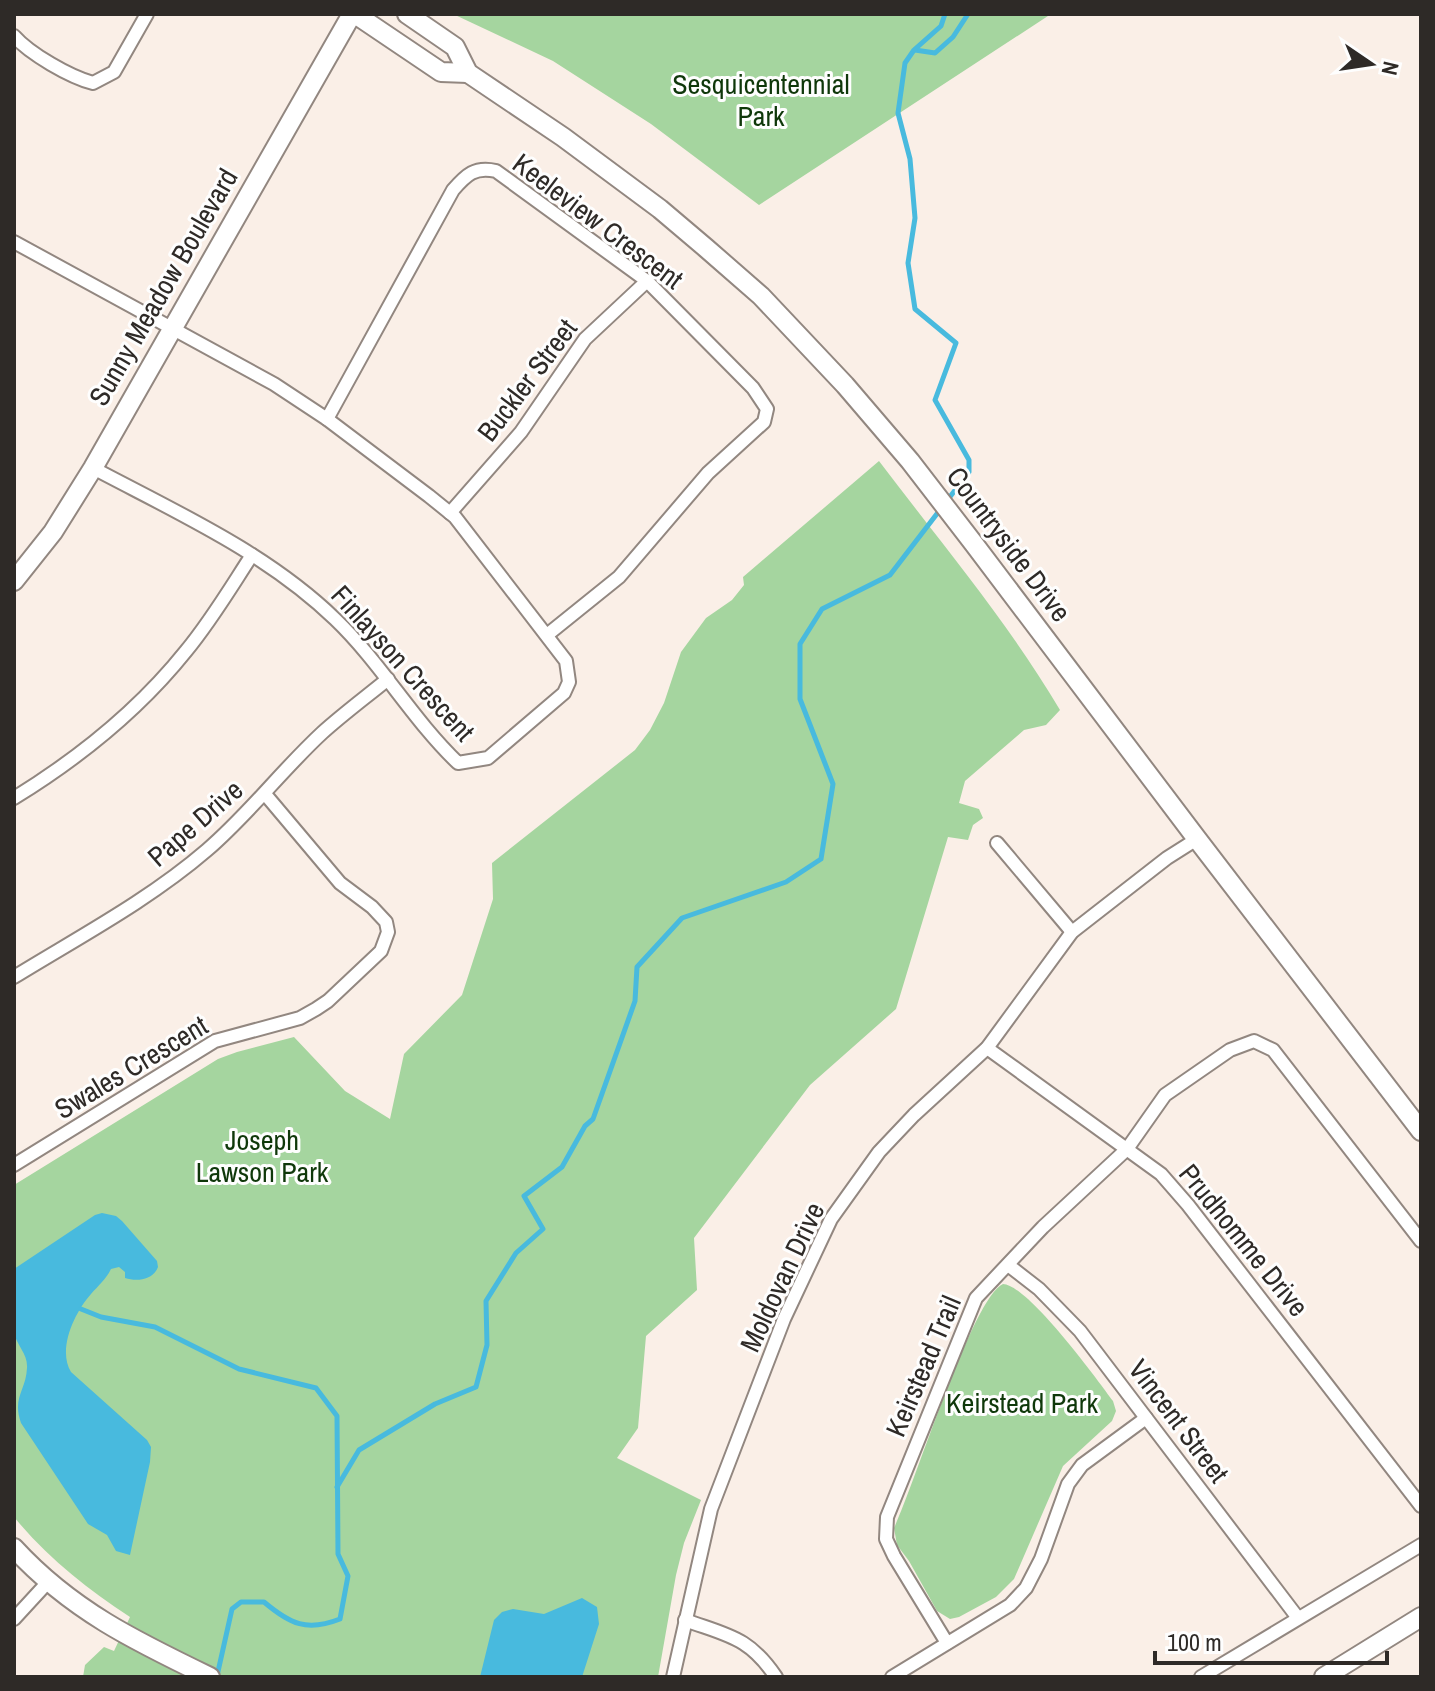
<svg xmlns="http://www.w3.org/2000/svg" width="1435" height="1691" viewBox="0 0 1435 1691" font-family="'Archivo Narrow',sans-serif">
	<rect width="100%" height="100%" fill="#faefe7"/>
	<g fill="#a5d59f">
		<polygon points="453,14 1051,14 759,205 651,124 553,61"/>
		<path d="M879,461C941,543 1008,622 1060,710L1046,725L1024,730L965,781L959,803L979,809L983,818L973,825L968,840L948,837L896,1009L810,1085L694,1238L697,1290L646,1336L638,1428L617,1458L701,1500L684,1543L676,1575L658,1677H83L85,1665L104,1647L114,1651L130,1617C86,1588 48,1558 14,1517V1185L218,1059L237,1052L294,1037L345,1091L390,1119L404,1054L462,995L493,899L492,863L635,750L650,730L664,703L681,652L706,618L732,600L744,585L743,577Z"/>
		<path d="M1003,1284C1028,1285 1096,1378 1113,1401L1116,1411L1112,1421L1063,1466L1014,1579L996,1597L959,1617L950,1619L937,1611L909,1561L897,1545L894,1528C914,1487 972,1298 1003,1284Z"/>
	</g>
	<g fill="#48bade">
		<path d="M102,1213L116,1216L122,1221L157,1261L158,1267C153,1280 137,1282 125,1278V1272L119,1267L111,1269C106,1279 99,1285 91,1294C75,1312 57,1349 71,1372L147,1440L151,1447L150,1462L130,1555L116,1551L107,1535L88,1524L21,1423C12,1397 26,1391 27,1368C28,1354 17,1346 14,1333C10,1313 14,1288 14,1269L95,1215Z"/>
		<polygon points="582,1598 597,1607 599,1624 582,1677 480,1677 494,1620 502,1612 513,1609 544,1614"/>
	</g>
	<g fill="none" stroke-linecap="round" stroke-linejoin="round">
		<g stroke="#48bade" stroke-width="5">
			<polyline points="915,50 935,53 953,37 968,14"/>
			<path d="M81,1309L101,1317L155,1327L239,1369L316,1388L337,1416L338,1554L348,1576L340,1619C307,1632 290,1624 264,1602H241L232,1609L217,1676"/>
			<polyline points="337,1487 359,1450 435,1404 476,1387 487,1345 486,1301 516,1253 543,1229 524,1196 562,1167 585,1126 593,1119 635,1001 637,967 682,918 786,882 821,859 833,784 800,699 800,644 822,609 890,575 969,472 969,460 935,400 956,343 915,309 908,263 915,218 910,159 898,113 905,63 914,50 941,26 945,14"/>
		</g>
		<g stroke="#928780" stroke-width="16">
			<g id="street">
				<path d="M14,36C30,54 70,77 93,83L114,72L147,14"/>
				<path d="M14,242L274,384L327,419L429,496L455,517L566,661L569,682L564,693L488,758L458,763C412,719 381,663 335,619C267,553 176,512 93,468"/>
				<path d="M327,419L453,190C466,175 475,166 496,171L647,281L753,388L767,409L764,422L708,473L619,577L547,635"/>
				<polyline points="450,513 521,432 585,339 647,281"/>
				<path d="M14,798C79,758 138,711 186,651C211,621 231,587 252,555"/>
				<polyline points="997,843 1072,932"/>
				<path d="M14,977C79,937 149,900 207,850C249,814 282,770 322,733C343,714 366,697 388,679"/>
				<polyline points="987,1048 1161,1174 1188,1205 1421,1506"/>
				<polyline points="14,1165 215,1041 300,1018 316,1009 328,1001 381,951 388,932 386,922 372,907 340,883 265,794"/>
				<polyline points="1008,1265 1039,1289 1080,1331 1298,1618"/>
				<polyline points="14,1619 48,1582"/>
				<path d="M685,1620C729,1636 749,1637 776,1677"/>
				<polyline points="947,1643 894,1556 886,1539 887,1517 976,1298 1043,1227 1127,1149 1165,1095 1230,1050 1254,1041 1273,1050 1421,1241"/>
				<polyline points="673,1677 711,1509 784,1319 831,1219 879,1152 914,1115 987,1048 1072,932 1167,858 1197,839"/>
				<polyline points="892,1677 1010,1605 1026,1588 1041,1559 1068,1484 1082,1465 1146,1418"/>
				<polyline points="1201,1677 1421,1545"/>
			</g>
		</g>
		<g stroke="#928780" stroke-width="22">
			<g id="secondary">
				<polyline points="355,14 441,72 468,73"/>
				<polyline points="407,14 455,47 468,73 563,137 660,209 706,248 761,296 845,385 910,461 974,544 1197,839 1421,1131"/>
				<polyline points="14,581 53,532 93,468 352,14"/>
				<path d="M14,1548C71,1610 135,1641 210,1677"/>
				<polyline points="1324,1677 1421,1617"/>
			</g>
		</g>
		<use href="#street" stroke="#fff" stroke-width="12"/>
		<use href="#secondary" stroke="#fff" stroke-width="18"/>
	</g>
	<g text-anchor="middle" stroke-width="6" stroke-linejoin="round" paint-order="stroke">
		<g font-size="28" fill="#0f380a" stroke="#fefefe">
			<text x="761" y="94">Sesquicentennial<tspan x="761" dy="32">Park</tspan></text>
			<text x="262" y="1150">Joseph<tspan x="262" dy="32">Lawson Park</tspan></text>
			<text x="1022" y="1413">Keirstead Park</text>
		</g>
		<g font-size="28" fill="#2e2a27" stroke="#fefefe">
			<text transform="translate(598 221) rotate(37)" y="10">Keeleview Crescent</text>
			<text transform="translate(163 287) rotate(-60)" y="10">Sunny Meadow Boulevard</text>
			<text transform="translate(527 380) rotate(-53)" y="10">Buckler Street</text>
			<text transform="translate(1009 544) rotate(53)" y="10">Countryside Drive</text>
			<text transform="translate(403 663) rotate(48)" y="10">Finlayson Crescent</text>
			<text transform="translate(195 823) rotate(-41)" y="10">Pape Drive</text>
			<text transform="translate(131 1067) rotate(-31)" y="10">Swales Crescent</text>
			<text transform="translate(1244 1240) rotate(51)" y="10">Prudhomme Drive</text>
			<text transform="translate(782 1277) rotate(-65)" y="10">Moldovan Drive</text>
			<text transform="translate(923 1366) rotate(-67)" y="10">Keirstead Trail</text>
			<text transform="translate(1179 1421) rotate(53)" y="10">Vincent Street</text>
		</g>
	</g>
	<rect width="1435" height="1691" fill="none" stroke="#2e2a27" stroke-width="32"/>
	<g transform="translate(1371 64) rotate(103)" stroke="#fefefe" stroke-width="6" paint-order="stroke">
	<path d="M0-6L14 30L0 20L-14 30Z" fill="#2e2a27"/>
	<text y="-12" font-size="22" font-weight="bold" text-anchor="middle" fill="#2e2a27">N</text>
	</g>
	<path d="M1155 1651v12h232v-12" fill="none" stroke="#2e2a27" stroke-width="4"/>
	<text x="1167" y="1651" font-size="24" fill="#2e2a27" stroke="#fefefe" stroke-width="6" paint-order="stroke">100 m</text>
</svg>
